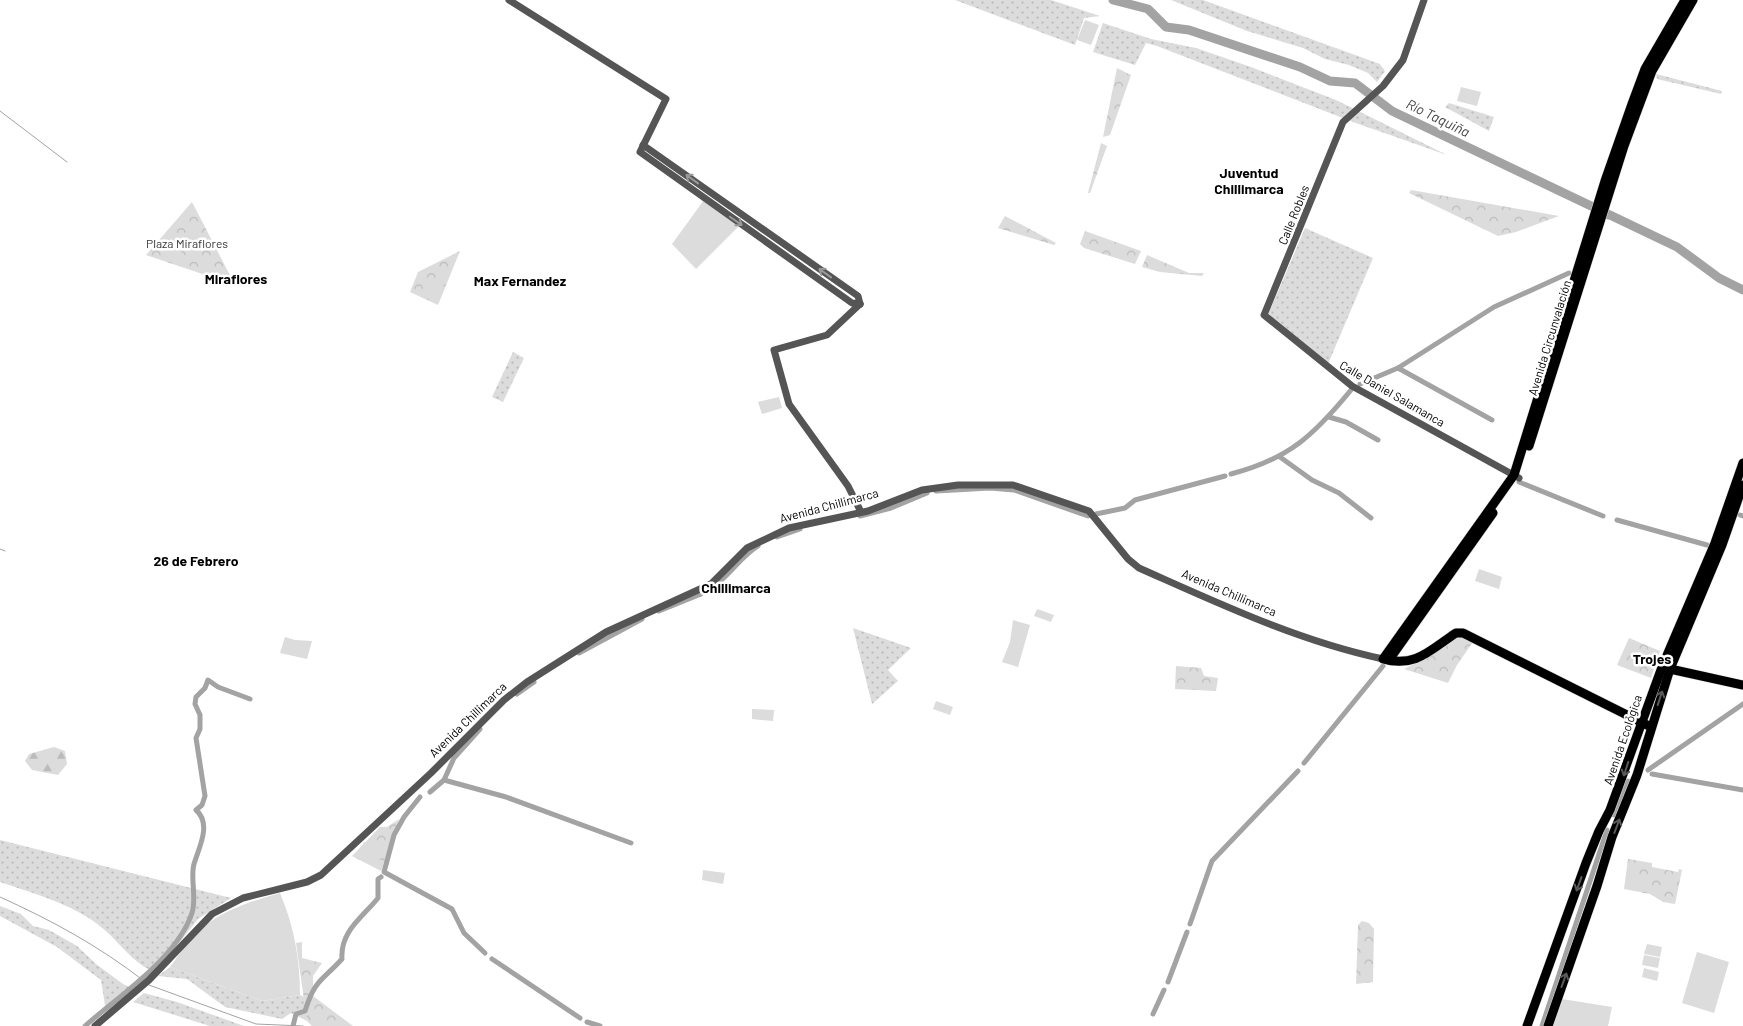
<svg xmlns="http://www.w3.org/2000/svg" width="1743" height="1026" viewBox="0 0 1743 1026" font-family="Barlow,sans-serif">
	<defs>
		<pattern id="grass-dots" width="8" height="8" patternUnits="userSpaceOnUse" patternTransform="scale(1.25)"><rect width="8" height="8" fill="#dcdcdc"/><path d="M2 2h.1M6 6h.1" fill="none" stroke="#bbb" stroke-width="1.8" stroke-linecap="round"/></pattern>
		<pattern id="forest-firs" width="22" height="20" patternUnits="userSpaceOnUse" patternTransform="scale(1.25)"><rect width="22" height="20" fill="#dcdcdc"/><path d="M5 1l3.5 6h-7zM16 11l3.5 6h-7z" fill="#bbb"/></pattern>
		<pattern id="park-crowns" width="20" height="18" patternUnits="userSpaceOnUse" patternTransform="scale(1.25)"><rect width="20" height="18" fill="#dcdcdc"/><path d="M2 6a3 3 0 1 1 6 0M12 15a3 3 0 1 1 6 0" fill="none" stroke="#bbb"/></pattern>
	</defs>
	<rect width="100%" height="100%" fill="#fff"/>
	<g fill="url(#grass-dots)">
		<polygon points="955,0 1051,0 1100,16 1084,18 1075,45"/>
		<polygon points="1171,0 1203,0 1380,64 1385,71 1377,82 1368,73 1349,65 1325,59 1303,48 1247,31"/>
		<polygon points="1103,23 1151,39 1196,48 1251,67 1336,100 1447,155 1353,122 1157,46 1146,43 1135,65 1093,52"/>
		<polygon points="1656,74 1722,91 1721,94 1657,79"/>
		<polygon points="1449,103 1494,117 1489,131 1445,107"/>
		<polygon points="1305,228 1373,258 1328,364 1268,315"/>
		<polygon points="513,352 524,358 503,402 492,397"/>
		<polygon points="853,628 911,648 888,670 898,681 872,704"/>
		<path d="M0,840L231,898L198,919L179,943L152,971C129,960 117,938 96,923C69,903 32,893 0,882Z"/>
		<polygon points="0,906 21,914 33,926 49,930 77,946 96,964 123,984 134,989 106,1012 101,980 57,947 0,916"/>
		<polygon points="170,967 262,1001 300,995 304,997 307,1021 291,1013 282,1019 225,1007 187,979 158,976"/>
		<polygon points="144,993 177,1002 244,1026 210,1026 133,1002"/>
	</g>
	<polygon fill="url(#forest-firs)" points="54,747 65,751 67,764 58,775 32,770 25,761 29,754"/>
	<g fill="url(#park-crowns)">
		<polygon points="1117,68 1131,75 1110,135 1103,137"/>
		<polygon points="1101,143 1107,146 1090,193 1088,193"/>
		<polygon points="1411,190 1559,216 1516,232 1498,236 1409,193"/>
		<polygon points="192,202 235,285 146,255"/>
		<polygon points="1005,216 1056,243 1054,245 998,228"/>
		<polygon points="1085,231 1141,251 1135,264 1084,248 1080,244"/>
		<polygon points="460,251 438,305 410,292 418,272"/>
		<polygon points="1147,255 1189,273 1204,273 1202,276 1160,272 1142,267"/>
		<polygon points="1458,637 1463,637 1473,642 1457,665 1448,683 1404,669 1437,652"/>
		<polygon points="1629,638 1660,651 1651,678 1617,665"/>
		<polygon points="1176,666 1201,668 1204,676 1218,678 1216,691 1175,689"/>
		<polygon points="399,819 381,871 352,856 380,827 387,827"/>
		<polygon points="1628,859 1652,863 1652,867 1678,872 1679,869 1682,870 1675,904 1663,902 1650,894 1624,889"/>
		<polygon points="1362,921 1369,923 1374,929 1373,982 1356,984 1358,925"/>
		<polygon points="302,942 302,958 322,963 313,976 313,996 353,1026 312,1026 307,1021 296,943"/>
	</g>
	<g fill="#dcdcdc">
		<polygon points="1085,20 1099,25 1091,45 1077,40"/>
		<polygon points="1461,87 1481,92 1477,106 1457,101"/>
		<polygon points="704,200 740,225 696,269 672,244"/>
		<polygon points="175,235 187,244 174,262 162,254"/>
		<polygon points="432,279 444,284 436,302 424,297"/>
		<polygon points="779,397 782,408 762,414 758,402"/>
		<polygon points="1479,569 1502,577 1499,589 1475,581"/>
		<polygon points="1037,609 1054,615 1051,622 1034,616"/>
		<polygon points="1013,620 1030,625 1018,667 1002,662 1010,642"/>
		<polygon points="285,637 295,640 312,641 307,659 280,653"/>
		<polygon points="936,701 953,707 950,715 933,709"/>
		<polygon points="752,709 774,710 773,721 752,719"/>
		<polygon points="364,842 384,853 376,866 357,855"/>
		<polygon points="703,870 725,873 723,884 702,880"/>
		<polygon points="1629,871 1639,873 1637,889 1626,887"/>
		<path d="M280,893C294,926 300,959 300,995L262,1001L170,967C179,955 188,940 199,930C223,910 252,901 280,893Z"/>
		<polygon points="1647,944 1662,947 1660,957 1644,954"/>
		<polygon points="1697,952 1729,962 1714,1013 1682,1003"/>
		<polygon points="1644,955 1660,958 1658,968 1642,965"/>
		<polygon points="1644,968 1659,972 1657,981 1642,977"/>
		<polygon points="1562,999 1612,1007 1608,1026 1553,1026"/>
	</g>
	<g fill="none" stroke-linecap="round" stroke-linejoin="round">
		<g stroke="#a3a3a3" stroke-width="1">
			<polyline points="0,111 67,162"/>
			<polyline points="0,549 5,551"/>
			<path d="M0,897C51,920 99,946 144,981"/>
			<polyline points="149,985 256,1024 303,1026"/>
		</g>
		<g stroke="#a3a3a3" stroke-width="5">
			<polyline points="1608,217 1609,214"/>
			<polyline points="1398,368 1492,420"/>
			<polyline points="1360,384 1398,368 1494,307 1569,273"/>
			<polyline points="1329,417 1346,422 1378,440"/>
			<polyline points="1280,457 1312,480 1339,493 1371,518"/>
			<path d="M1231,474C1289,459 1314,435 1351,390"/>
			<polyline points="1519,482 1603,516"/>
			<polyline points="936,491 990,488 1014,490 1088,516"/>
			<polyline points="1096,514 1125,508 1135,500 1225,476"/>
			<polyline points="1740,515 1743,516"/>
			<polyline points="860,516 891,508 927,493"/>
			<polyline points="1617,520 1707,545"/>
			<polyline points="777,537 800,529"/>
			<path d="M709,590C728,578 739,558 758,546"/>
			<polyline points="659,611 701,594"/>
			<polyline points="579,653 642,619"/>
			<polyline points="517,694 534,682"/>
			<polyline points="1304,763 1383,666"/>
			<polyline points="1648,770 1743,704"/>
			<polyline points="1652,774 1743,790"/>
			<polyline points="444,780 506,797 631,843"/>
			<polyline points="430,792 444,780 454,758 480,729"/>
			<polyline points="420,797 404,817 394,835 384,872 452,909 464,933 485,953"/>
			<polyline points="1614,815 1628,781"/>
			<polyline points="1190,924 1212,861 1298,771"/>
			<polyline points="492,959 580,1018"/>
			<polyline points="1168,982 1187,932"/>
			<polyline points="1153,1014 1164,990"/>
			<polyline points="587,1022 600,1026"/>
			<path d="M85,1026C120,995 177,958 192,913C197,897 190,879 194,864C199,847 212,824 196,810L202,805L205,796L196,738L200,729V715L195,704L196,697L205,688L208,680L218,687L250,699"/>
			<path d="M293,1026L296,1014L305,1011C315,979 322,981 342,959C340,931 363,917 378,898V879L381,877"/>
			<polyline points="1542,1026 1607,830"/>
		</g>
		<polyline stroke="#a3a3a3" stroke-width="9" points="1113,0 1148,9 1166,27 1189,30 1300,67 1330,81 1355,83 1392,111 1677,247 1719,278 1743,290"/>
		<g stroke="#dbdbdb" stroke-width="10">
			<g id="major">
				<polyline points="1529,446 1624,146 1652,71 1693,0"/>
				<polyline points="1389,660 1493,513"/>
				<polyline points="1670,669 1743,685"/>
				<path d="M1651,727L1463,633H1456C1430,650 1416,668 1383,659L1514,475L1605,181L1632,104L1645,69L1685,0"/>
				<polyline points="1527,1026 1586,863 1599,831 1610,810 1662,667 1715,543 1743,463"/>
				<polyline points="1548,1026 1597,886 1612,837 1637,775 1670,669 1722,545 1743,485"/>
			</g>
		</g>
		<g stroke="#555" stroke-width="7">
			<polyline points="509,0 666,99 640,152 852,303 860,304"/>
			<polyline points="1424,0 1403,60 1383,86 1343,122 1264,315 1352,386 1519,478"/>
			<polyline points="643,145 858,296 860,304"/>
			<polyline points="860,304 827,335 774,350 789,404 848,486 861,512"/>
			<path d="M95,1026L149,980L212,914L243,898L307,882L321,875L431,773L504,700L527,682L606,632L711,584L747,548L789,528L868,511L922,490L958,485H1013L1089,511L1128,559L1139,568C1218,603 1298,641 1383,659"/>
		</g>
		<use href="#major" stroke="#000" stroke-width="9"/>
	</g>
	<defs><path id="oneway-shaft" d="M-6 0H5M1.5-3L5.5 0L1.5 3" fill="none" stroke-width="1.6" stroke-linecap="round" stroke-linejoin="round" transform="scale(1.25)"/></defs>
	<g stroke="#999">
		<use href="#oneway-shaft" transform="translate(692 179) rotate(-144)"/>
		<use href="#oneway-shaft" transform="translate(736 221) rotate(35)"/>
		<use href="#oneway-shaft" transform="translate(825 273) rotate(-144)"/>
	</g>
	<g stroke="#595959">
		<use href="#oneway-shaft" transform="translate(1660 698) rotate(-72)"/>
		<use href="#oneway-shaft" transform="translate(1626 769) rotate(108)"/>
		<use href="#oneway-shaft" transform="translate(1617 826) rotate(-69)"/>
		<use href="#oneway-shaft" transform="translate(1579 884) rotate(110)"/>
		<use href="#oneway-shaft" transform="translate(1564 980) rotate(-70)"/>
	</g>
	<g text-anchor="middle" stroke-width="5" stroke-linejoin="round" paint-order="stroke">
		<g font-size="12" fill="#000" stroke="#fff">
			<text transform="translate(1294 215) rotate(-68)" y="4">Calle Robles</text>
			<text transform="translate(1550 338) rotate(-73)" y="4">Avenida Circunvalación</text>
			<text transform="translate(1392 394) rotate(30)" y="4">Calle Daniel Salamanca</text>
			<text transform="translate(829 506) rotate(-15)" y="4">Avenida Chillimarca</text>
			<text transform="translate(1229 593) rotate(23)" y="4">Avenida Chillimarca</text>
			<text transform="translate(468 720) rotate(-44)" y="4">Avenida Chillimarca</text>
			<text transform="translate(1623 740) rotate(-71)" y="4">Avenida Ecológica</text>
		</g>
		<g font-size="12" fill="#333" stroke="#fff">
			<text x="187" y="248">Plaza Miraflores</text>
		</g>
		<g font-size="14" font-style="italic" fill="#444" stroke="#fff">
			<text transform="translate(1438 118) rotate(26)" y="5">Río Taquiña</text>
		</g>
		<g font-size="14" font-weight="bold" fill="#000" stroke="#fff">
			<text x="1249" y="178">Juventud<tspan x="1249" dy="16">Chillimarca</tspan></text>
			<text x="236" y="284">Miraflores</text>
			<text x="520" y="286">Max Fernandez</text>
			<text x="196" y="566">26 de Febrero</text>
			<text x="736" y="593">Chillimarca</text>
			<text x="1652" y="664">Trojes</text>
		</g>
	</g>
</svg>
